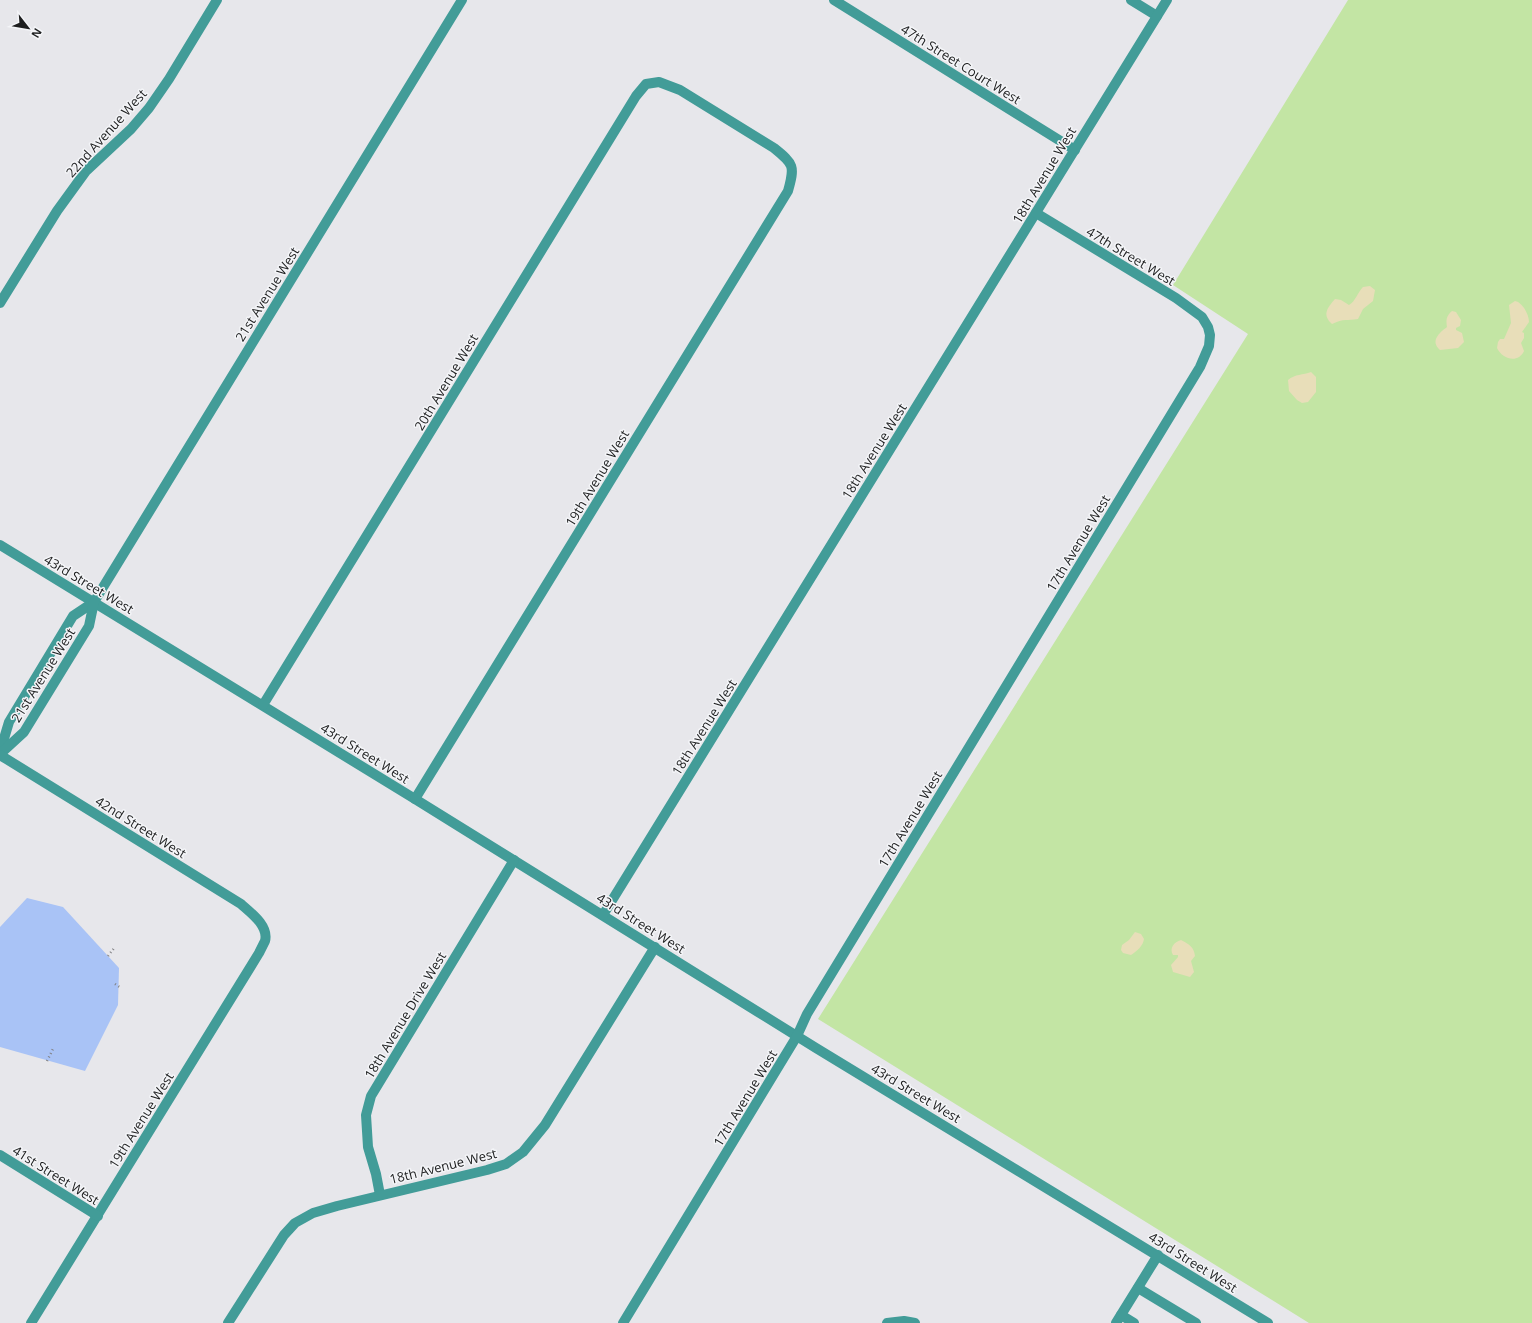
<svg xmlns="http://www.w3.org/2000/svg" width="1532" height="1323" viewBox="0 0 1532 1323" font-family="'Open Sans',sans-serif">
	<rect width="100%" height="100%" fill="#e7e7eb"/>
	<polygon fill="#c3e5a4" points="1348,0 1532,0 1532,1323 1309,1323 818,1019 1248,334 1173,285"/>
	<g fill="#e8deb9">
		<path d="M1370,286L1375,290L1373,301L1363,309L1358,319C1347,321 1344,318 1332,324C1322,315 1327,308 1335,299L1341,300L1349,305C1355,302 1358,292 1363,287Z"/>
		<path d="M1515,301C1522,302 1529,314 1529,322L1522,332L1524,333V338L1521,343L1524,351C1518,364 1502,359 1497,348L1498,342L1500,339H1504L1511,323L1509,305Z"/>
		<path d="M1452,311L1456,312L1461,320L1460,326L1456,328V330L1462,333L1464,342L1458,348L1440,350C1430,341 1439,333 1447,327C1446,320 1446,316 1452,311Z"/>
		<path d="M1311,372L1316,377V392L1308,402L1302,403L1297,400L1289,391L1288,380C1295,374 1303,375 1311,372Z"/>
		<path d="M1135,932L1141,934L1144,939C1143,946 1137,951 1131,955L1123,953L1121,950L1122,945L1129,940Z"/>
		<path d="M1181,940C1189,944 1194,947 1195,956L1191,961L1194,972L1190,977L1173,972L1171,965L1178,957V955H1173C1169,948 1174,942 1181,940Z"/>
	</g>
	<polygon fill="#a9c3f6" points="27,898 63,907 119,968 118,1005 85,1071 0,1047 0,927"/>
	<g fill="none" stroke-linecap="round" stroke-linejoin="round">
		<g stroke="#808083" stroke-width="2.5" stroke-dasharray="1 3" stroke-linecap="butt">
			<polyline points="108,956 115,947"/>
			<polyline points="115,984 121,988"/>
			<polyline points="47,1061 53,1049"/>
		</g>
		<g stroke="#429c98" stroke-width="10">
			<polyline points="834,0 1075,150"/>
			<polyline points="1131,0 1157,16"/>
			<polyline points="0,303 57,211 86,171 131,129 149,108 169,79 217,0"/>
			<polyline points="0,545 415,799 816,1048 1268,1323"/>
			<path d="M263,705L636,96L646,84L659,82L680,90L774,148C794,164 795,166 788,191L415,799"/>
			<polyline points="0,752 9,722 73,616 94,602"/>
			<polyline points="0,754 24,732 89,626 94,602 462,0"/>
			<path d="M0,755L241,904C251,913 269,926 265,941C263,945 261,949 259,953L31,1323"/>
			<polyline points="603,915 1167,0"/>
			<polyline points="0,1155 98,1216"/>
			<polyline points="380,1195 376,1174 368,1147 366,1115 371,1096 514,860"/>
			<polyline points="1138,1288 1196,1323"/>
			<polyline points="1121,1315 1134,1323"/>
			<polyline points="228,1323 284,1235 295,1223 313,1213 337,1206 487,1170 506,1164 523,1152 545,1125 655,947"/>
			<polyline points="623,1323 797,1036 807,1014 1200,367 1209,346 1210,335 1208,327 1202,317 1176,298 1036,213"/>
			<polyline points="887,1323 904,1321 915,1323"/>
			<polyline points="1116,1323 1158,1255"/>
		</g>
	</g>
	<g text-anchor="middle" stroke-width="3" stroke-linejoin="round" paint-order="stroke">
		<g font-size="13" fill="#1d1e1f" stroke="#f4f5f8">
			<text transform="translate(961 64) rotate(32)" y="5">47th Street Court West</text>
			<text transform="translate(106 133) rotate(-48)" y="5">22nd Avenue West</text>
			<text transform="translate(1044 175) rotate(-59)" y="5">18th Avenue West</text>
			<text transform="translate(1131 256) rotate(31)" y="5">47th Street West</text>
			<text transform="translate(267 294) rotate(-58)" y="5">21st Avenue West</text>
			<text transform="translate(446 382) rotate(-59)" y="5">20th Avenue West</text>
			<text transform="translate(874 451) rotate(-58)" y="5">18th Avenue West</text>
			<text transform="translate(597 478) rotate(-59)" y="5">19th Avenue West</text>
			<text transform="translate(1078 543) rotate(-59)" y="5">17th Avenue West</text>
			<text transform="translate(89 584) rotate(31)" y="5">43rd Street West</text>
			<text transform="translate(43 675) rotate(-58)" y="5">21st Avenue West</text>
			<text transform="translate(704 727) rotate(-58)" y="5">18th Avenue West</text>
			<text transform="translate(365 753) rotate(32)" y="5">43rd Street West</text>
			<text transform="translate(910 819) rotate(-59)" y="5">17th Avenue West</text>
			<text transform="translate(141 827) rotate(32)" y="5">42nd Street West</text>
			<text transform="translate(641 923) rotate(32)" y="5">43rd Street West</text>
			<text transform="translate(405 1015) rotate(-59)" y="5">18th Avenue Drive West</text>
			<text transform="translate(916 1093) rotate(31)" y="5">43rd Street West</text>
			<text transform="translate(745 1098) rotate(-59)" y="5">17th Avenue West</text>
			<text transform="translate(141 1120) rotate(-58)" y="5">19th Avenue West</text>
			<text transform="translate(443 1166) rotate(-14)" y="5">18th Avenue West</text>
			<text transform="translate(56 1175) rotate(32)" y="5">41st Street West</text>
			<text transform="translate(1193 1262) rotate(32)" y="5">43rd Street West</text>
		</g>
	</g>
	<g transform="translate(28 28) rotate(121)" stroke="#f4f5f8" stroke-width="3" paint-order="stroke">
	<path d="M0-3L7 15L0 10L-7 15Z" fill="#1d1e1f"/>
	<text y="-6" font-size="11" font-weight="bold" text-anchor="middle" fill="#1d1e1f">N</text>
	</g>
</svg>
